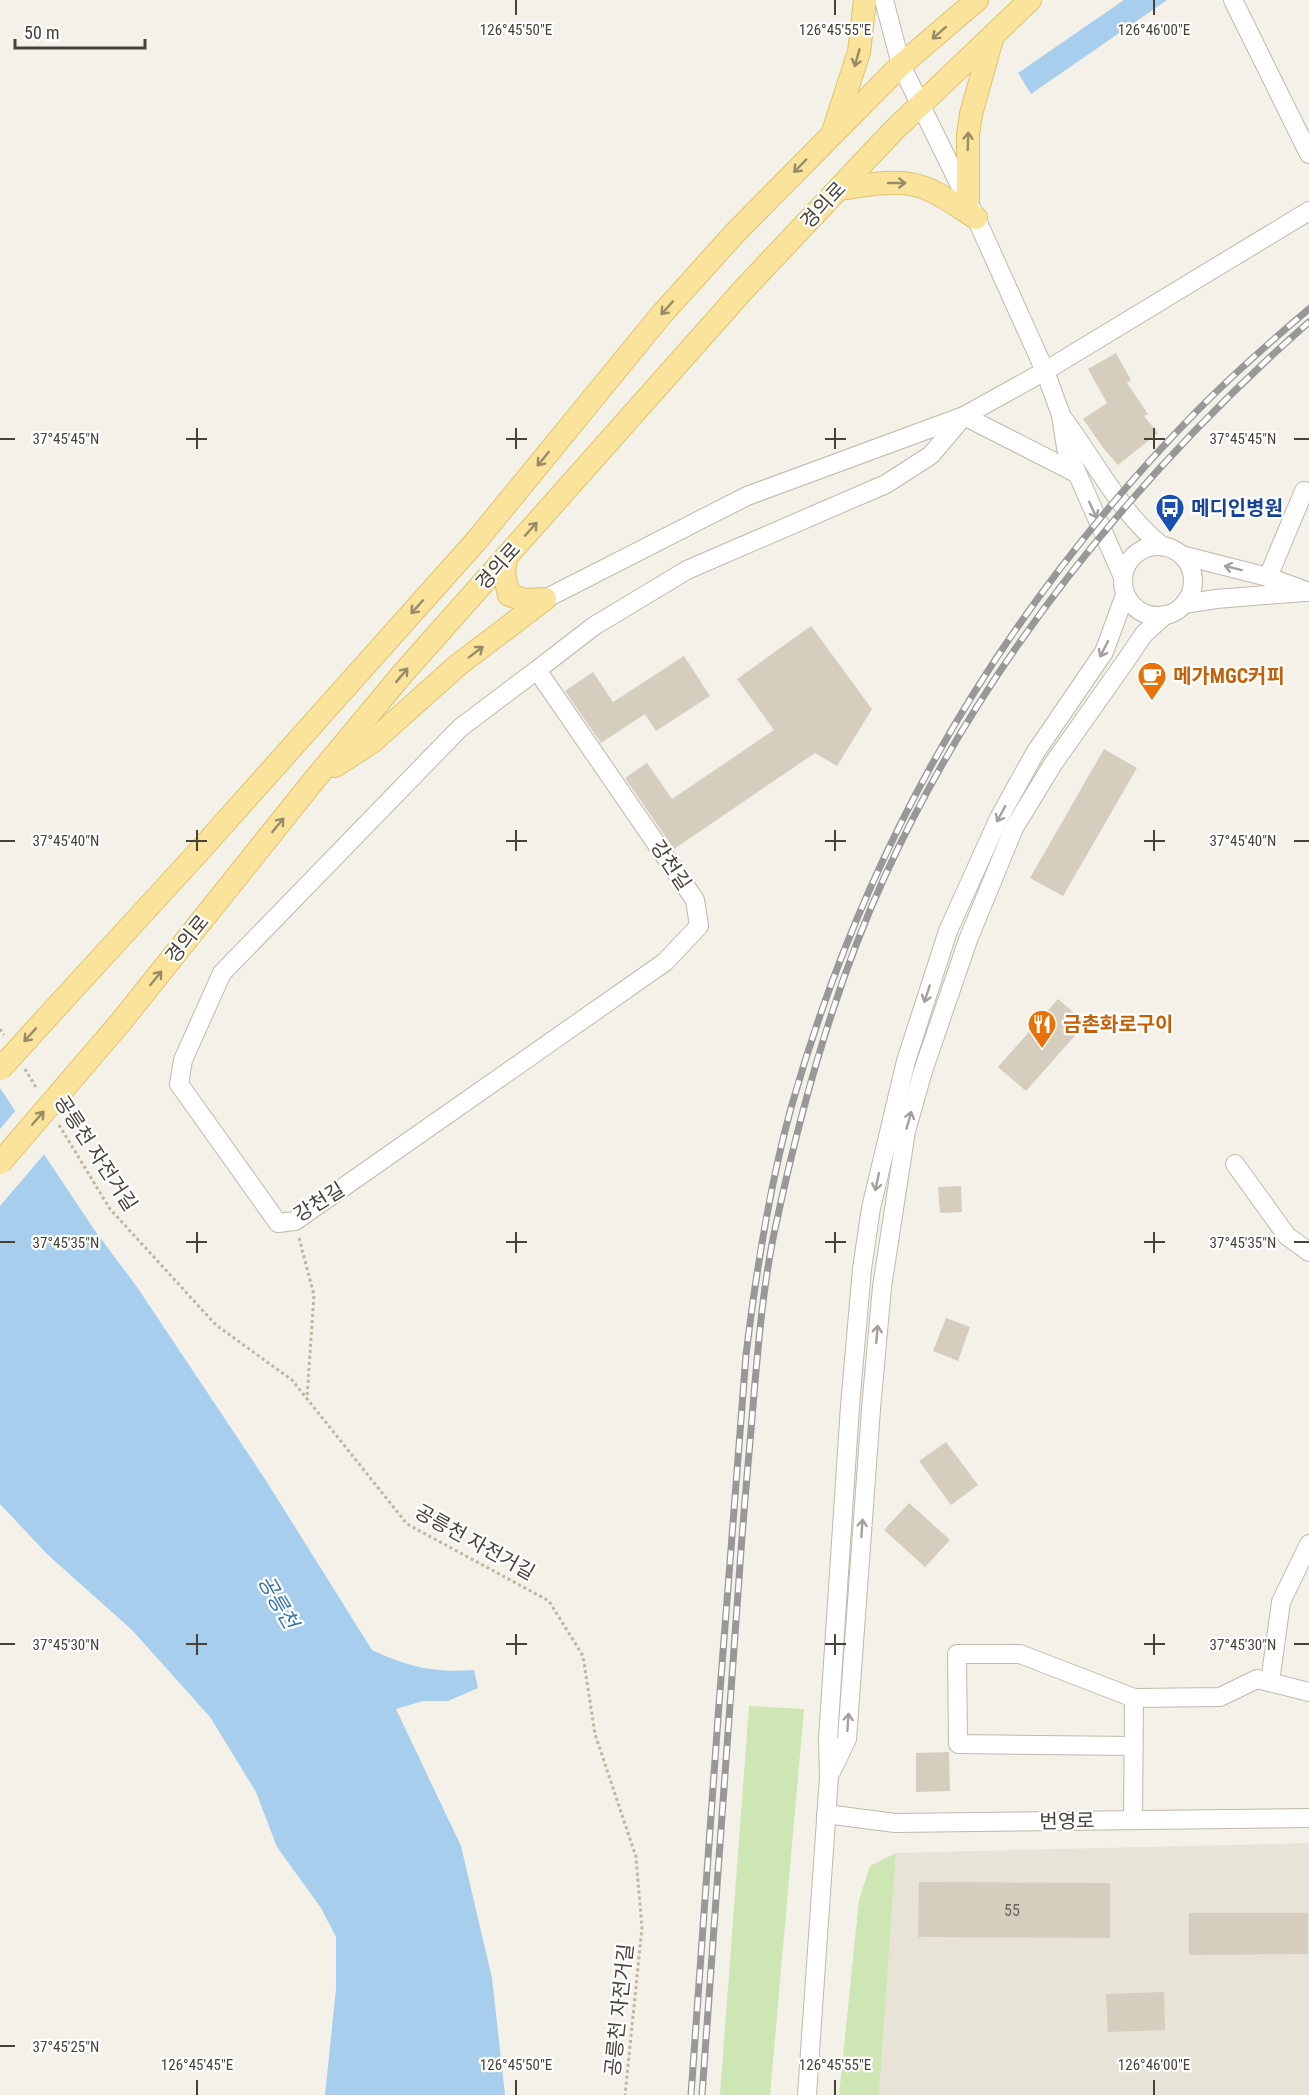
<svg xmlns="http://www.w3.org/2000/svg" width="1309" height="2095" viewBox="0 0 1309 2095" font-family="'Roboto Condensed','Noto Sans KR',sans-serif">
	<rect width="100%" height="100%" fill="#f4f1e9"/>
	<polygon fill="#e8e3d7" points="1309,1843 1309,2095 879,2095 896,1853"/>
	<g fill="#cde6b4">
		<polygon points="749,1706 804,1709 770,2095 720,2095"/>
		<polygon points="896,1853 879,2095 839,2095 859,1900 870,1866"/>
	</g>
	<g fill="#a8ceee">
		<polygon points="1124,0 1167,0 1031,94 1018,73"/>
		<path d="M0,1088L93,1228L137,1287L265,1479L372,1650C408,1667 434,1673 474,1670L478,1688L448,1701H423L396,1709L461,1846L492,1978L505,2095H325L336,1989V1937L321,1908L277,1847L256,1792L210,1717L132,1630L48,1555L0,1504Z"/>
	</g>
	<polygon fill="#f4f1e9" points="17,1109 46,1152 0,1206 0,1129"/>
	<g fill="#d5cebf">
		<polygon points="1116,353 1131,380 1127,383 1148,414 1144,416 1158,433 1118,465 1104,449 1083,419 1107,403 1088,369"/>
		<polygon points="811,626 872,709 837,766 815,753 674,849 625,778 647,763 672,799 774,730 737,679"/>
		<polygon points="684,656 710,696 656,731 645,714 601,743 565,691 593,672 613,702"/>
		<polygon points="1104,749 1137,768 1063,896 1030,878"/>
		<polygon points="1058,999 1086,1023 1026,1091 998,1067"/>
		<polygon points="961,1186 962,1212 940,1213 938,1187"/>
		<polygon points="946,1318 970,1327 958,1361 933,1351"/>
		<polygon points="946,1442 978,1485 951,1505 919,1461"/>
		<polygon points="909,1503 950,1540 925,1567 884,1530"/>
		<polygon points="949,1752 950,1791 916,1792 916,1753"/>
		<polygon points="919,1882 1110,1883 1110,1938 918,1937"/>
		<polygon points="1189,1913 1308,1913 1308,1954 1189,1955"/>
		<polygon points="1164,1992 1165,2030 1108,2032 1106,1994"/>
	</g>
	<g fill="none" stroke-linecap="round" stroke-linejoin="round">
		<g stroke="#bfb9ac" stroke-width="20">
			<g id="minor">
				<polyline points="884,0 901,65 976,218 1045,371 1061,415 1066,448 1123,577"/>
				<polyline points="1233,0 1309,154"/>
				<path d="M1062,417C1095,460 1119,512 1162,546"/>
				<circle cx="1158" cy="581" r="35"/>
				<polyline points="1181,555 1268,577 1309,592"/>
				<polyline points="1268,577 1304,491 1309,492"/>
				<polyline points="545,599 747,496 964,416 1045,371 1309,211"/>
				<polyline points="1184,604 1216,599 1304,592"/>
				<polyline points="537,670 460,728 222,973 183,1060 179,1084 278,1223 295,1221 665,962 699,926 695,900 537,670 594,626 687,570 886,484 931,455 964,416 1076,473"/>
				<polyline points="1235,1164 1287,1236 1309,1252"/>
				<polyline points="1270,1682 1281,1602 1309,1544"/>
				<polyline points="1134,1698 1220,1697 1257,1679 1309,1692"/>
				<polyline points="1133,1746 958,1744 957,1654 1020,1654 1134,1698 1133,1820"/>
				<polyline points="831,1772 847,1739 871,1409 882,1287 906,1131 923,1071 968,940 1014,828 1053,764 1127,659 1144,634 1165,615"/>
				<polyline points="826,1814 895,1823 1309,1818"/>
				<polyline points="807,2095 829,1777 828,1739 850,1406 862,1269 871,1208 906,1061 948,931 999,818 1035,753 1104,652 1125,595"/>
			</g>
		</g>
		<g stroke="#dfc36c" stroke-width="24">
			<g id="major">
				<polyline points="834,129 859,52 865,0"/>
				<path d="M839,189C869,185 903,176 932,191C947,198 962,209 976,218"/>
				<polyline points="968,200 968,135 971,114 992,39"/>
				<polyline points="506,557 504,574 509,595 525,600 545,599"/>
				<polyline points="335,766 372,742 458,665 545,599"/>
				<polyline points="61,1002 194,857 477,540 661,315 734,234 901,65 977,0"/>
				<polyline points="120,1023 315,779 404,672 745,288 894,130 1030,0"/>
			</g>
		</g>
		<g stroke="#c0b69e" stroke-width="3" stroke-dasharray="3 3" stroke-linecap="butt">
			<polyline points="0,1029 4,1035"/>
			<polyline points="25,1069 37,1089"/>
			<polyline points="59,1125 110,1209 216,1325 292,1380 407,1524 549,1601 583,1656 595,1734 636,1857 642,1928 625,2095"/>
			<polyline points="299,1238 314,1295 307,1397"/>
		</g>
		<use href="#minor" stroke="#fff" stroke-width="18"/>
		<use href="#major" stroke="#fae49c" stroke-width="22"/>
		<g stroke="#989898" stroke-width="7">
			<g id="rail">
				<path d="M691,2095L719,1704L746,1355C756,1272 769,1188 791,1108C866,842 1003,609 1196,412C1231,376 1270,342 1309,309"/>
				<path d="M702,2095C714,1923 727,1751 739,1579C743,1517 749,1456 754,1394C759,1336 764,1277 777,1220C802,1103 835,985 885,876C982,664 1135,475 1309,322"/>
			</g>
		</g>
		<use href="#rail" stroke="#fff" stroke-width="4.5" stroke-dasharray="14" stroke-linecap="butt"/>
		<g stroke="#dfc36c" stroke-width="24" stroke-linecap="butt">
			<g id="major-bridge">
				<polyline points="0,1069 61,1002"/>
				<polyline points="0,1163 120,1023"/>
			</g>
		</g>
		<use href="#major-bridge" stroke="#fae49c" stroke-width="22"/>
	</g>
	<defs><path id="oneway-shaft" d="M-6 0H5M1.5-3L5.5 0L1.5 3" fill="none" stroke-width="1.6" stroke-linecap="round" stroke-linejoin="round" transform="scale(1.5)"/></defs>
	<g stroke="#988b65">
		<use href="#oneway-shaft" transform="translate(939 33) rotate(139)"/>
		<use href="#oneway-shaft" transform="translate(857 58) rotate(106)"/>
		<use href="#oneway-shaft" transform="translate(968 141) rotate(-88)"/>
		<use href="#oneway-shaft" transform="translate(800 166) rotate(134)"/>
		<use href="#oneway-shaft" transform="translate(897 183)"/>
		<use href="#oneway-shaft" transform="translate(667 308) rotate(132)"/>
		<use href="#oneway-shaft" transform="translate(543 459) rotate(129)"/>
		<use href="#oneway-shaft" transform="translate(531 529) rotate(-48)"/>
		<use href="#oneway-shaft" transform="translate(417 607) rotate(132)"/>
		<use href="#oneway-shaft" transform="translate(476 652) rotate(-37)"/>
		<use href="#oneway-shaft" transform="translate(402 675) rotate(-50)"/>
		<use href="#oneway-shaft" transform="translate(278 825) rotate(-51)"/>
		<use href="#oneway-shaft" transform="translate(156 978) rotate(-51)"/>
		<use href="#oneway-shaft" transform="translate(30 1035) rotate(132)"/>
		<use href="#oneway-shaft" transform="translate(38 1118) rotate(-49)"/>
	</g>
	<g stroke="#a3a09c">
		<use href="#oneway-shaft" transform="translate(1093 510) rotate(65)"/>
		<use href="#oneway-shaft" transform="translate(1233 568) rotate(-166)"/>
		<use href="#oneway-shaft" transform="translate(1104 649) rotate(117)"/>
		<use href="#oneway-shaft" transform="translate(1001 814) rotate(118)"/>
		<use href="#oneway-shaft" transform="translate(927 994) rotate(108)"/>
		<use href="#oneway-shaft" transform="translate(909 1120) rotate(-74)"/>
		<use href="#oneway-shaft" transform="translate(877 1182) rotate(102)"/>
		<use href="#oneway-shaft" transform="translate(877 1334) rotate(-85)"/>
		<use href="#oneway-shaft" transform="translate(862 1528) rotate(-86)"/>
		<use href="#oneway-shaft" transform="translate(848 1722) rotate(-86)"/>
	</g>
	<path fill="none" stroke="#474238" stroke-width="2" d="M516,0V15M835,0V15M1154,0V15M197,428V449M516,428V449M835,428V449M1154,428V449M0,439H15M186,439H207M506,439H527M825,439H846M1144,439H1165M1294,439H1309M197,830V851M516,830V851M835,830V851M1154,830V851M0,841H15M186,841H207M506,841H527M825,841H846M1144,841H1165M1294,841H1309M197,1232V1253M516,1232V1253M835,1232V1253M1154,1232V1253M0,1242H15M186,1242H207M506,1242H527M825,1242H846M1144,1242H1165M1294,1242H1309M197,1634V1655M516,1634V1655M835,1634V1655M1154,1634V1655M0,1644H15M186,1644H207M506,1644H527M825,1644H846M1144,1644H1165M1294,1644H1309M0,2046H15M197,2080V2095M516,2080V2095M835,2080V2095M1154,2080V2095"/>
	<defs>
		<g id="bus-pin" transform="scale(1.5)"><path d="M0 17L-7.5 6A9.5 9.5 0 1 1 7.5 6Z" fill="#1a4fb4" stroke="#fff"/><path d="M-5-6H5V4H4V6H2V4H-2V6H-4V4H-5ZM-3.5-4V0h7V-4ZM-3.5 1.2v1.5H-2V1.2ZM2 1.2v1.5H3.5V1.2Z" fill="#fff"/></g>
		<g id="cafe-pin" transform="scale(1.5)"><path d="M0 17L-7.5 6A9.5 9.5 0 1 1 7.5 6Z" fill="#e8710a" stroke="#fff"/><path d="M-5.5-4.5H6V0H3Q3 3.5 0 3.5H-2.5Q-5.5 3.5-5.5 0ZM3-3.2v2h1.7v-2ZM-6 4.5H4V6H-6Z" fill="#fff"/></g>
		<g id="restaurant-pin" transform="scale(1.5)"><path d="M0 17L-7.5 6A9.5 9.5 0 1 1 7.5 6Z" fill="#e8710a" stroke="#fff"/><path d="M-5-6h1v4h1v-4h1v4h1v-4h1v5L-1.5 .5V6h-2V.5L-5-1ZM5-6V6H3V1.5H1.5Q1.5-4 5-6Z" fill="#fff"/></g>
	</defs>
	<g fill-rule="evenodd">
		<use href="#bus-pin" x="1170" y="508"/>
		<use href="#cafe-pin" x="1152" y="676"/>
		<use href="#restaurant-pin" x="1042" y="1024"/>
	</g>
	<g text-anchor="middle" stroke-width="4.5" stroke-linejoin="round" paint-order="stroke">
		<g font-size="16" fill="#6a655a">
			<text x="1012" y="1916">55</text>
		</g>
		<g font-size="20" fill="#474238" stroke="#fff">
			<text transform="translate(823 205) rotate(-47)" y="7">경의로</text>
			<text transform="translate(498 566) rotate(-48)" y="7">경의로</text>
			<text transform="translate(671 865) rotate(56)" y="7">강천길</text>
			<text transform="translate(187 939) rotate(-51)" y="7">경의로</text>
			<text transform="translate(96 1153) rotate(57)" y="7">공릉천 자전거길</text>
			<text transform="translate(319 1202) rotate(-32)" y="7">강천길</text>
			<text transform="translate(475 1542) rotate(29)" y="7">공릉천 자전거길</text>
			<text transform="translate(1067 1821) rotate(-1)" y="7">번영로</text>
			<text transform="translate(619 2010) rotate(-84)" y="7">공릉천 자전거길</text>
		</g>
		<g font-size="20" font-weight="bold" fill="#164399" stroke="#fff" text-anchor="start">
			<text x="1191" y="515">메디인병원</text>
		</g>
		<g font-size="20" font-weight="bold" fill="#c56008" stroke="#fff" text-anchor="start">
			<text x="1173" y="683">메가MGC커피</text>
			<text x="1063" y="1031">금촌화로구이</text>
		</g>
		<g font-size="21" font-style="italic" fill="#3475b0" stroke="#fff">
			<text transform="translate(278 1602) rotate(60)" y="7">공릉천</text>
		</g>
	</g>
	<g font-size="15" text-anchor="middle" fill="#474238" stroke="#fff" stroke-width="4.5" stroke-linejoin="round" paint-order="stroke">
		<text x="516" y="35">126°45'50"E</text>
		<text x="835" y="35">126°45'55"E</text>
		<text x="1154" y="35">126°46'00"E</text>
		<text x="66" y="444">37°45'45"N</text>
		<text x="1243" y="444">37°45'45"N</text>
		<text x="66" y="846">37°45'40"N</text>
		<text x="1243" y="846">37°45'40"N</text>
		<text x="66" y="1248">37°45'35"N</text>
		<text x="1243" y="1248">37°45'35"N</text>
		<text x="66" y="1650">37°45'30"N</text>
		<text x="1243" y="1650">37°45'30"N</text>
		<text x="66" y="2052">37°45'25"N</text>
		<text x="197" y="2070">126°45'45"E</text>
		<text x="516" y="2070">126°45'50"E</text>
		<text x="835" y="2070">126°45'55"E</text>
		<text x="1154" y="2070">126°46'00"E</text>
	</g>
	<path d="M15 39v9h130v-9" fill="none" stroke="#474238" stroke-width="3"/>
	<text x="24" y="39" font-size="18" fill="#474238" stroke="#ffffff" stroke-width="4.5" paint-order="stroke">50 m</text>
</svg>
